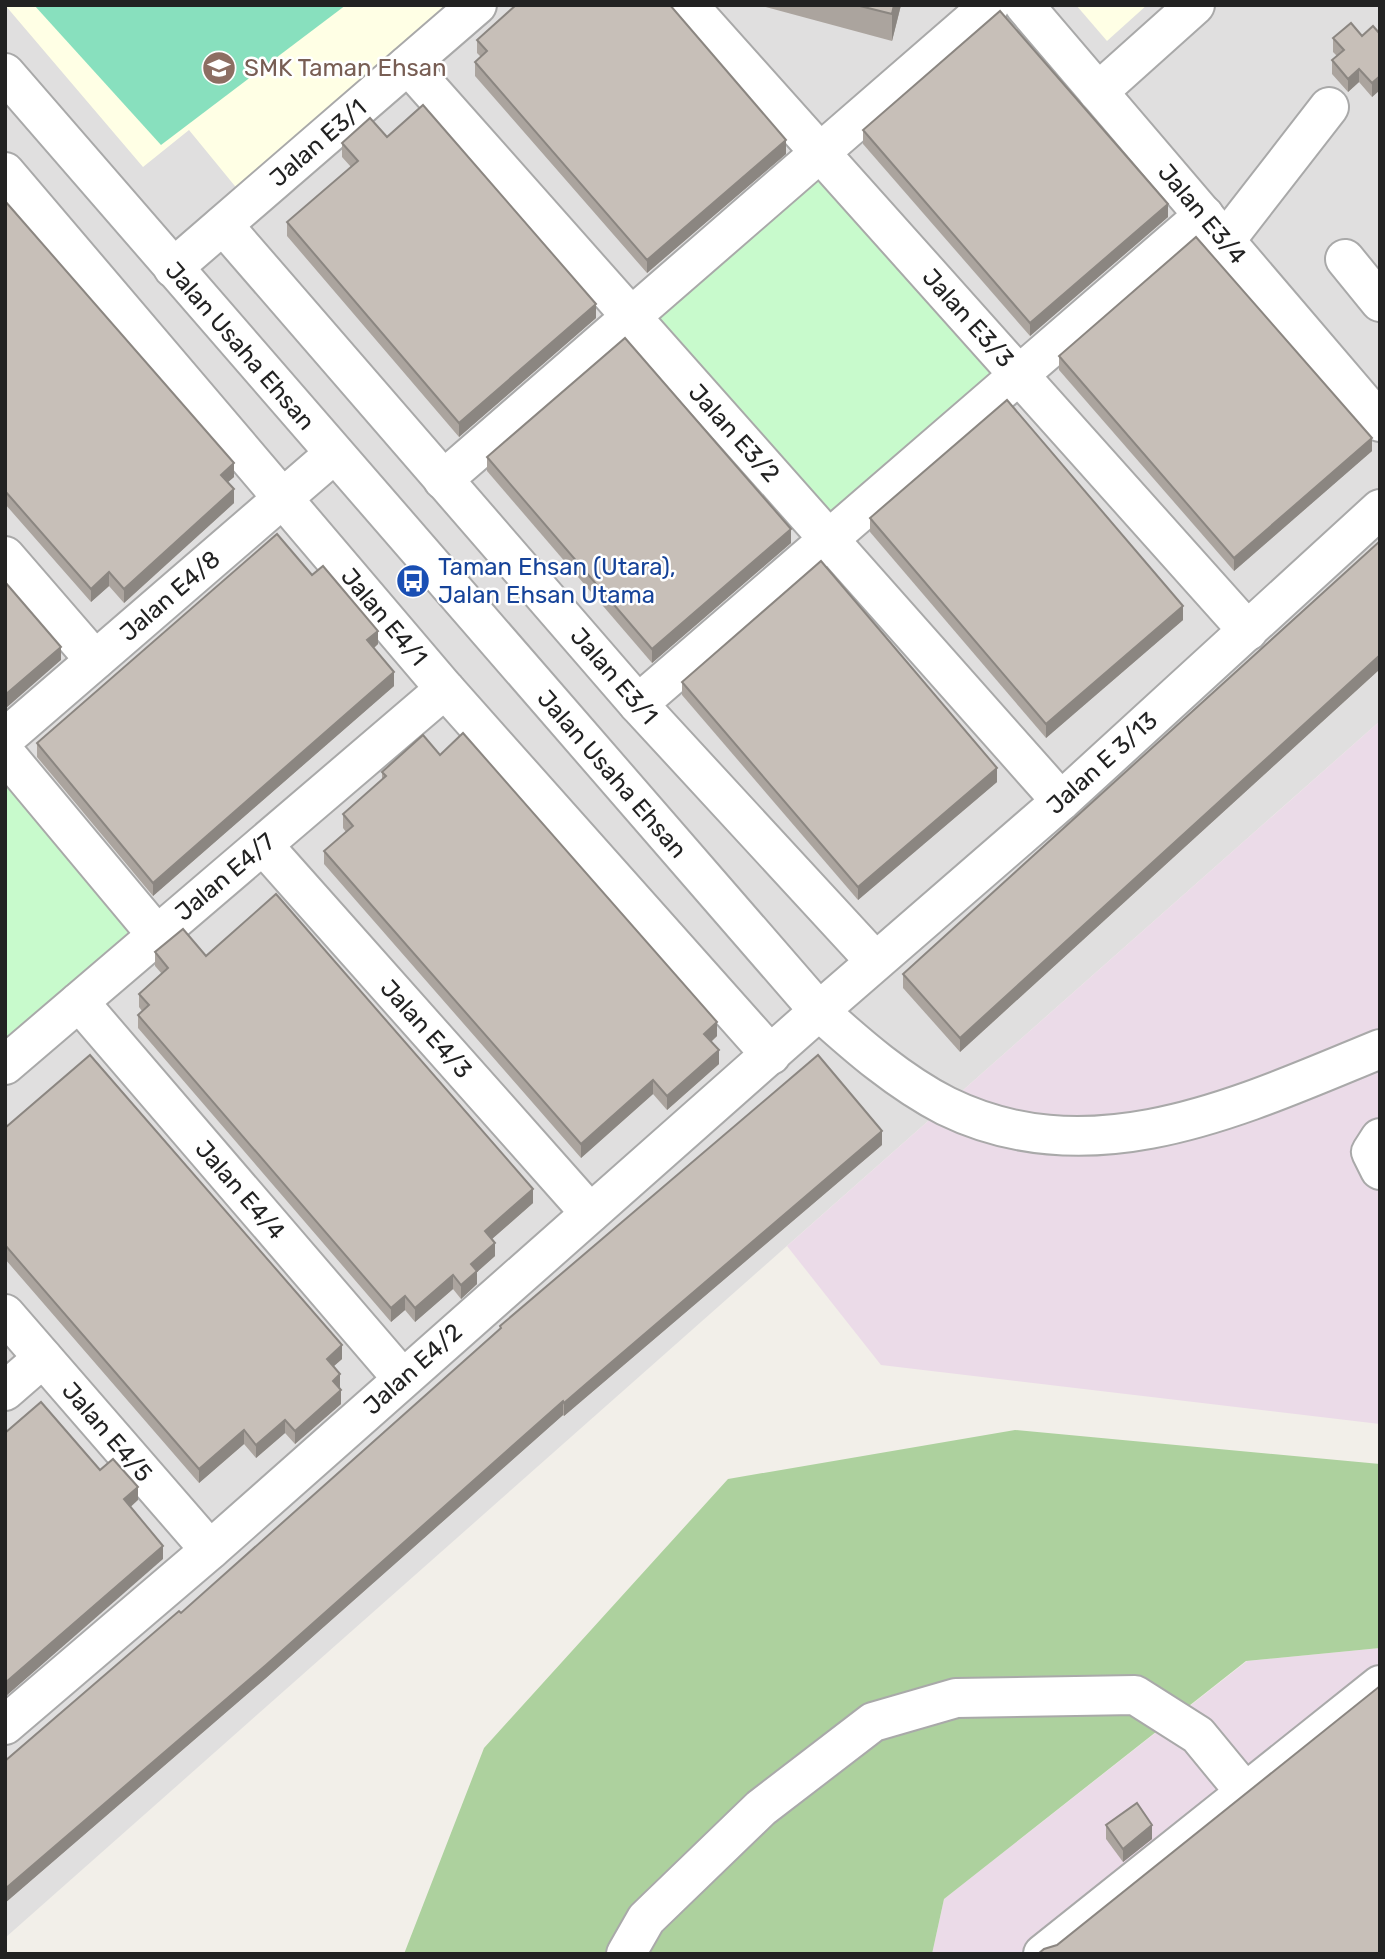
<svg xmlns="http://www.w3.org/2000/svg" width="1385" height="1959" viewBox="0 0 1385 1959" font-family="Rubik,sans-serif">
	<rect width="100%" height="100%" fill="#f2efe9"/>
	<polygon fill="#e0dfdf" points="5,5 1380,5 1380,721 5,1938"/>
	<g fill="#ebdbe8">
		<polygon points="1380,721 1380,1424 881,1365 787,1246"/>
		<polygon points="1380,1648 1380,1954 932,1954 944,1899 1247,1661"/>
	</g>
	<g fill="#ffffe5">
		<polygon points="5,5 452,5 239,191 189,130 143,167"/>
		<polygon points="1076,5 1147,5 1107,41"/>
	</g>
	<polygon fill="#add19e" points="1015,1430 1380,1464 1380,1648 1246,1661 944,1899 932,1954 404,1954 484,1748 728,1479"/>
	<g fill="#c8facc">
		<polygon points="820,152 1019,375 829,539 631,316"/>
		<polygon points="5,753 157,935 5,1065"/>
	</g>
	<polygon fill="#88e0be" points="34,5 346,5 161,145"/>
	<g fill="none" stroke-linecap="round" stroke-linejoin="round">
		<g stroke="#a9a9a9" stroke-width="42">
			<g id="minor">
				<polyline points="688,5 1248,631"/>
				<polyline points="1024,5 1380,422"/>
				<polyline points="408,65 1061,801"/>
				<path d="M5,73L819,1011C858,1046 899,1082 946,1106C1093,1178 1243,1105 1380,1049"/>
				<polyline points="1098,92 1195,5"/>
				<polyline points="5,172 445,689 771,1055"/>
				<polyline points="223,225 638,704 875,961"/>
				<polyline points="1225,241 1329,107"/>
				<polyline points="1345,259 1380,302"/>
				<polyline points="173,268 477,5"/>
				<polyline points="443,480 990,5"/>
				<polyline points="5,556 95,660"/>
				<polyline points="638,704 1204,215"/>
				<polyline points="5,738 334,454"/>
				<polyline points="5,753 157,935"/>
				<polyline points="263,845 590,1213"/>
				<polyline points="79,1002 402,1378"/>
				<polyline points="5,1065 445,689"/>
				<polyline points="1380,1138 1371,1152 1380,1170"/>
				<polyline points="5,1314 210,1550"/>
				<polyline points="5,1391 43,1358"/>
				<polyline points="5,1725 210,1550 819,1011 1061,801 1380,509"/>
				<polyline points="626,1954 646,1919 761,1808 873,1722 956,1698 1135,1695 1198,1735 1245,1792"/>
				<polyline points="1043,1954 1380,1685"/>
			</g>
		</g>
		<use href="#minor" stroke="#fff" stroke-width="38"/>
	</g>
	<g fill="#aba49e">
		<polygon points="758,5 901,5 892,41"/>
		<polygon points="1380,34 1380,90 1372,97 1359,82 1348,92 1332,74 1332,60 1337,56 1333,52 1333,38"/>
		<polygon points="477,40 786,154 647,273 475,76 475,62 481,57 477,53"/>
		<polygon points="863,130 1168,217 1030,336 863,144"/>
		<polygon points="387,137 596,318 459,437 287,236 287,222 351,167 342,157 342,143"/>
		<polygon points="5,201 234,477 228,482 234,503 124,603 109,586 91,602 5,504"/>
		<polygon points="1059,356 1372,451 1234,571 1059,370"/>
		<polygon points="487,457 791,543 652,663 487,471"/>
		<polygon points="870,518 1183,620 1046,738 870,532"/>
		<polygon points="1380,541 1380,669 960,1052 903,988 903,974"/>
		<polygon points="312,575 378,644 374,648 394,686 153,896 37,757 37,743"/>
		<polygon points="682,682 997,782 858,900 682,695"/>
		<polygon points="440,755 717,1036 711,1042 719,1064 667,1110 653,1094 581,1158 324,864 324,851 346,832 343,828 343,814 382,780 382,772"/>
		<polygon points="155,952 206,956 533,1203 492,1239 495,1256 477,1272 477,1284 461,1299 453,1289 415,1322 405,1310 391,1322 138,1028 138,1015 142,1011 139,1007 139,994 162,974 155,966"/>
		<polygon points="5,1128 342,1359 334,1366 340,1387 339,1388 341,1404 295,1444 285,1433 256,1458 244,1444 199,1483 5,1259"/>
		<polygon points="882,1145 564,1416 563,1415 266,1678 5,1903 5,1761 181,1613 500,1329 500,1326"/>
		<polygon points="1106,1825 1152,1839 1123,1862 1106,1839"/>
	</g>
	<g fill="#8b8681">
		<polygon points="894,5 901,5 892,41 892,14"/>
		<polygon points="1359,69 1359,82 1348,92 1348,79"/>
		<polygon points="1380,76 1380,90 1372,97 1372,83"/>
		<polygon points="786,140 786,154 647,273 647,260"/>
		<polygon points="1168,204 1168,217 1030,336 1030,323"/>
		<polygon points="596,304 596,318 459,437 459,423"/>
		<polygon points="1372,438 1372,451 1234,571 1234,558"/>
		<polygon points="234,463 234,477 221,488 221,475"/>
		<polygon points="234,489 234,503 124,603 124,589"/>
		<polygon points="791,529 791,543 652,663 652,649"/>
		<polygon points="109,572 109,586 91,602 91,589"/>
		<polygon points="1183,606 1183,620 1046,738 1046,724"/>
		<polygon points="378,631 378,644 367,654 367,640"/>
		<polygon points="61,647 61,660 5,709 5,695"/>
		<polygon points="1380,655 1380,669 960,1052 960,1038"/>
		<polygon points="394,672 394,686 153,896 153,883"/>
		<polygon points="997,768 997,782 858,900 858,887"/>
		<polygon points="717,1022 717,1036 704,1048 704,1034"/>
		<polygon points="719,1050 719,1064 667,1110 667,1096"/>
		<polygon points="653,1080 653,1094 581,1158 581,1144"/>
		<polygon points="882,1131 882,1145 564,1416 564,1403"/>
		<polygon points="533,1189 533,1203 485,1245 485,1231"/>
		<polygon points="495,1243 495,1256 477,1272 477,1284 461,1299 461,1285 471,1264"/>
		<polygon points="453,1275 453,1289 415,1322 415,1308"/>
		<polygon points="405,1296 405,1310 391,1322 391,1308"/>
		<polygon points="342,1345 342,1359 327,1372 327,1359"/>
		<polygon points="340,1374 340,1387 333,1394 333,1381"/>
		<polygon points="341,1390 341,1404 295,1444 295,1431"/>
		<polygon points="563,1401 563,1415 266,1678 5,1903 5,1889"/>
		<polygon points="285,1420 285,1433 256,1458 256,1445"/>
		<polygon points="244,1430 244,1444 199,1483 199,1469"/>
		<polygon points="138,1487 138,1500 124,1513 124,1499"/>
		<polygon points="163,1546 163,1559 5,1697 5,1683"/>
		<polygon points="1152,1825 1152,1839 1123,1862 1123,1849"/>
	</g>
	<g fill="#c7bfb8" stroke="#8b8681" stroke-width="2">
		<polygon points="516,5 670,5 786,140 647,260 475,62 487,51 477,40"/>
		<polygon points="856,5 894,5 892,14"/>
		<polygon points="1000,11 1168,204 1030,323 863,130"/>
		<polygon points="1351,23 1362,36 1373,26 1380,34 1380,76 1372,83 1359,69 1348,79 1332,60 1344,50 1333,38"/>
		<polygon points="423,105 596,304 459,423 287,222 358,161 342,143 370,118 387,137"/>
		<polygon points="5,201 234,463 221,475 234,489 124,589 109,572 91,589 5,491"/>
		<polygon points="1196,237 1372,438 1234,558 1059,356"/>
		<polygon points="625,338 791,529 652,649 487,457"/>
		<polygon points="1007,400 1183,606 1046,724 870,518"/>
		<polygon points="277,534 312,575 323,566 378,631 367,640 394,672 153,883 37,743"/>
		<polygon points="1380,541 1380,655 960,1038 903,974"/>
		<polygon points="821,561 997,768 858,887 682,682"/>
		<polygon points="5,582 61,647 5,695"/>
		<polygon points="463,733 717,1022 704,1034 719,1050 667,1096 653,1080 581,1144 324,851 353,826 343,814 386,776 382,772 423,735 440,755"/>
		<polygon points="276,894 533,1189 485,1231 495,1243 471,1264 477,1271 461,1285 453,1275 415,1308 405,1296 391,1308 138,1015 149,1005 139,994 168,968 155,952 183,929 206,956"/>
		<polygon points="90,1055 342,1345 327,1359 340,1374 333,1381 341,1390 295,1431 285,1420 256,1445 244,1430 199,1469 5,1245 5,1128"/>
		<polygon points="818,1055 882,1131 586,1384 564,1403 563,1401 266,1665 5,1889 5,1761 179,1611 181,1613 501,1328 500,1326"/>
		<polygon points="41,1402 100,1470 113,1459 138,1487 124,1499 163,1546 5,1683 5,1433"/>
		<polygon points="1380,1686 1380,1954 1038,1954 1044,1949 1057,1945"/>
		<polygon points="1137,1803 1152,1825 1123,1849 1106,1825"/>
	</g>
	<defs>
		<g id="school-disc" transform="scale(1.75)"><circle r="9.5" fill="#8d6e63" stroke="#fff"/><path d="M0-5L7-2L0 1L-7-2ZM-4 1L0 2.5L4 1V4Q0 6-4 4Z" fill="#fff"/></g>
		<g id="bus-disc" transform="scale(1.75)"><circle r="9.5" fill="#1a4fb4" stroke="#fff"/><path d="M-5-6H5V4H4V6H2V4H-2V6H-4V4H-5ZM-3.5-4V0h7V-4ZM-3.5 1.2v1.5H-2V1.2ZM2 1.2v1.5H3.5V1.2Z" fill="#fff"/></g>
	</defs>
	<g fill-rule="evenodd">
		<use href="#school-disc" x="219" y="68"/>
		<use href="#bus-disc" x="413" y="581"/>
	</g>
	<g text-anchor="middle" stroke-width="5" stroke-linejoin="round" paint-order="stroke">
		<g font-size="24" fill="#785e54" stroke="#fff" text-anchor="start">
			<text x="244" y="76">SMK Taman Ehsan</text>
		</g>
		<g font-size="24" fill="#222" stroke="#fff">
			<text transform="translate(318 143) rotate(-41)" y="8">Jalan E3/1</text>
			<text transform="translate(1202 214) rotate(50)" y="8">Jalan E3/4</text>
			<text transform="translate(968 318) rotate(48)" y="8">Jalan E3/3</text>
			<text transform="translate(240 346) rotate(49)" y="8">Jalan Usaha Ehsan</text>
			<text transform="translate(734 433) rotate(48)" y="8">Jalan E3/2</text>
			<text transform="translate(170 596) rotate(-41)" y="8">Jalan E4/8</text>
			<text transform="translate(384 617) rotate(50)" y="8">Jalan E4/1</text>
			<text transform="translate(614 676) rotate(49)" y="8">Jalan E3/1</text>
			<text transform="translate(1102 763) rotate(-42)" y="8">Jalan E 3/13</text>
			<text transform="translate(612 774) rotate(49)" y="8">Jalan Usaha Ehsan</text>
			<text transform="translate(225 877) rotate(-40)" y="8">Jalan E4/7</text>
			<text transform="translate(426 1029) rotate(48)" y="8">Jalan E4/3</text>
			<text transform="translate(240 1190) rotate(49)" y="8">Jalan E4/4</text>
			<text transform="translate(413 1369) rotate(-42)" y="8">Jalan E4/2</text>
			<text transform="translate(107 1432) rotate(49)" y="8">Jalan E4/5</text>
		</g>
		<g font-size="24" fill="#164399" stroke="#fff" text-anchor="start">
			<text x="438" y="575">Taman Ehsan (Utara),<tspan x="438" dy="28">Jalan Ehsan Utama</tspan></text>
		</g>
	</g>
	<rect width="1385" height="1959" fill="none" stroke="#222222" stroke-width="14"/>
</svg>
